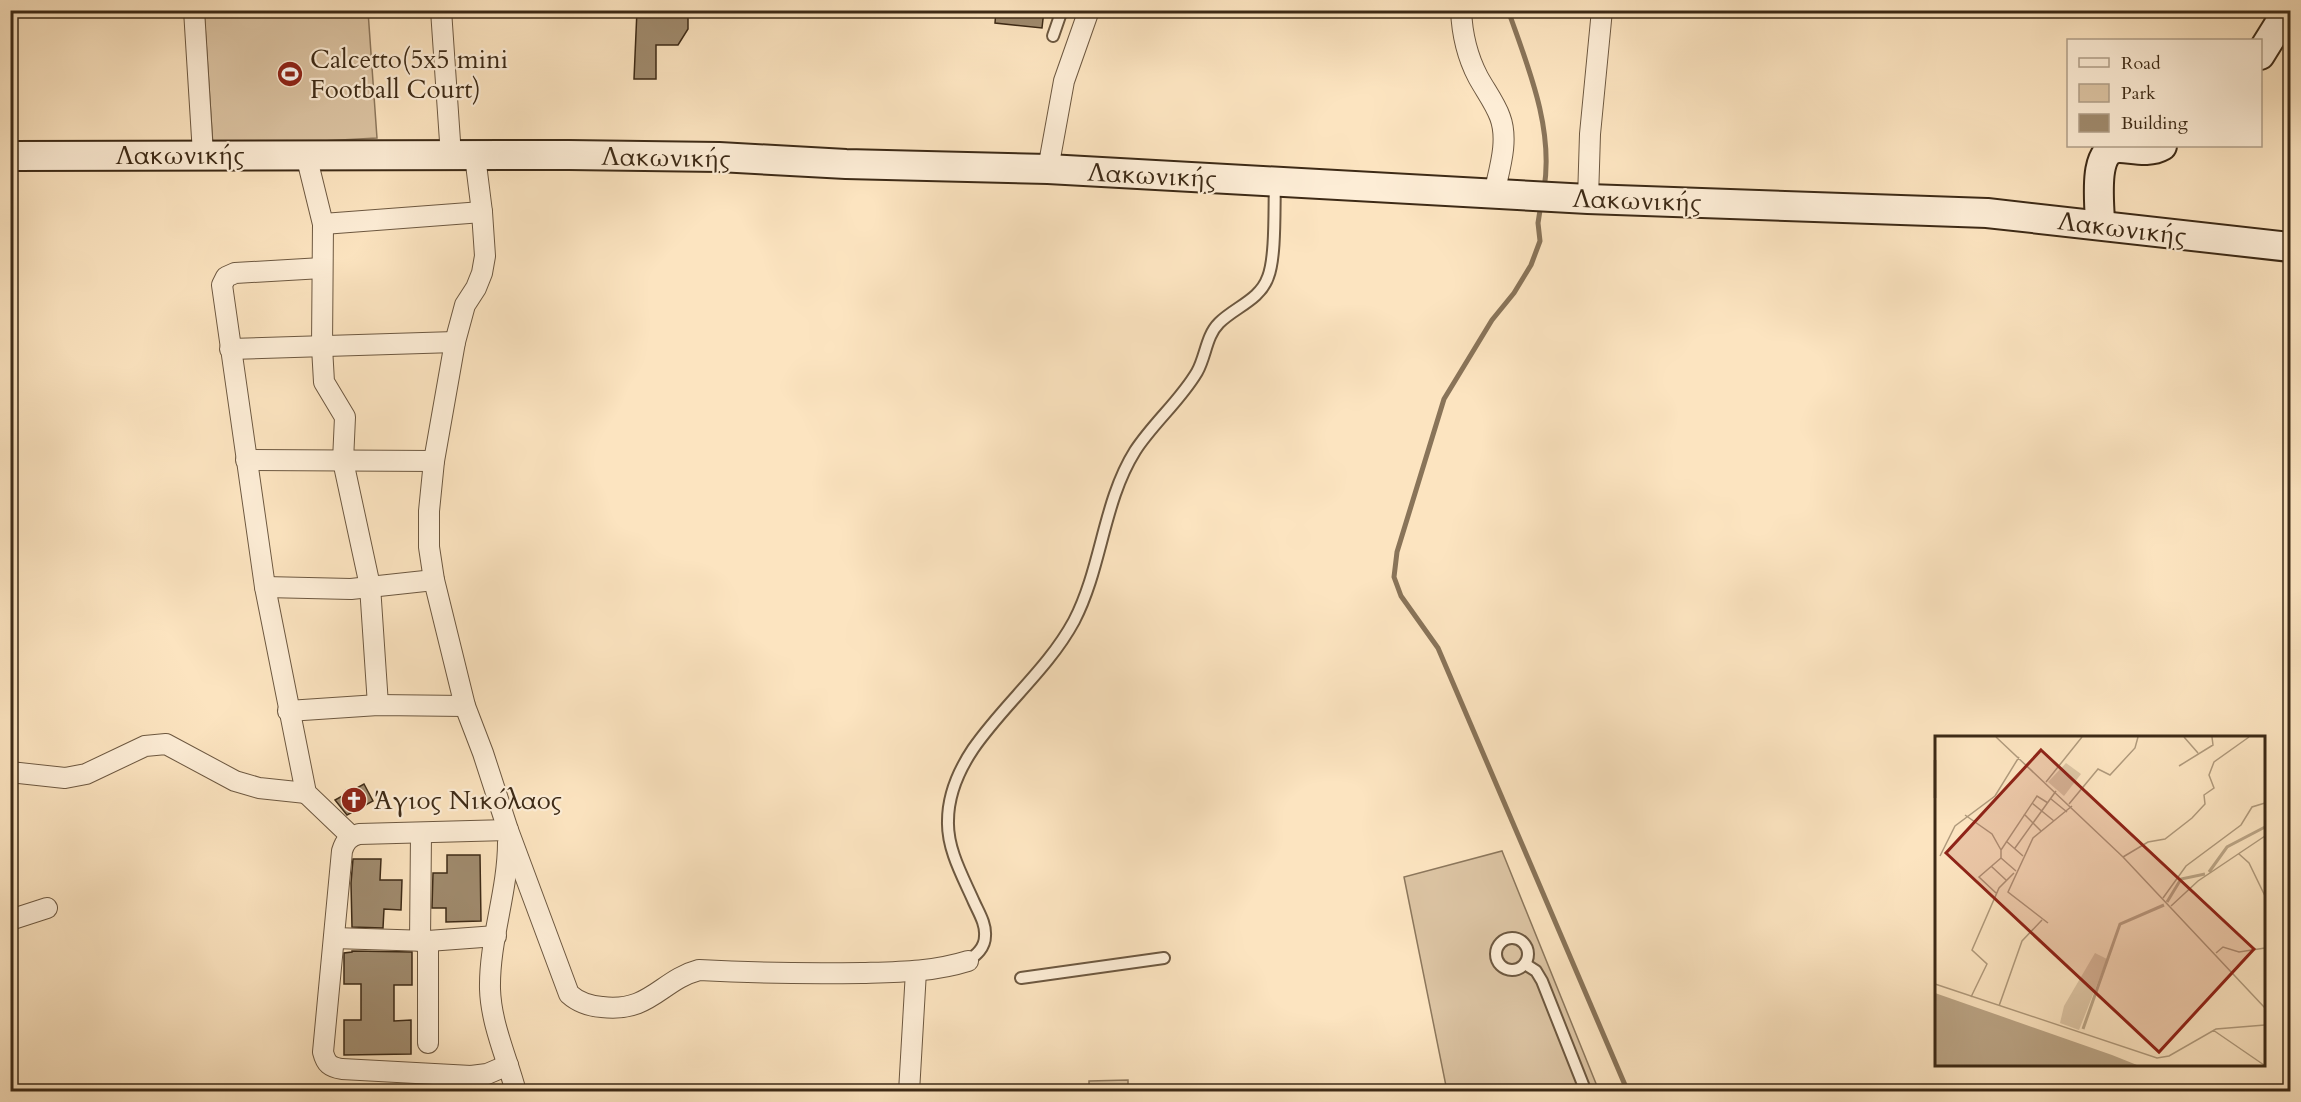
<svg xmlns="http://www.w3.org/2000/svg" width="2301" height="1102" viewBox="0 0 2301 1102" font-family="Cardo,serif">
	<rect width="100%" height="100%" fill="#fce4c0"/>
	<filter id="stains"><feTurbulence type="fractalNoise" baseFrequency=".00333" numOctaves="4"/><feColorMatrix values="0 0 0 0 .2 0 0 0 0 .09 0 0 0 0 .02 0 0 0 .5 -.17"/></filter>
	<radialGradient id="worn" r=".72"><stop offset=".6" stop-color="#630" stop-opacity="0"/><stop offset="1" stop-color="#630" stop-opacity=".3"/></radialGradient>
	<g fill="#dcc4a3" stroke="#8c775c" stroke-width="1.5">
		<polygon points="204,11 368,11 377,138 213,147"/>
		<polygon points="1502,851 1599,1091 1447,1091 1404,877"/>
		<polygon points="1128,1080 1128,1091 1089,1091 1089,1081"/>
	</g>
	<g fill="none" stroke-linecap="round" stroke-linejoin="round">
		<g stroke="#897459" stroke-width="5">
			<path d="M1508,10C1528,67 1554,128 1544,189"/>
			<polyline points="1541,204 1538,223 1540,241 1531,265 1514,293 1492,320 1444,399 1397,552 1394,577 1401,596 1438,648 1628,1092"/>
		</g>
	</g>
	<g fill="#a08b6e" stroke="#3d2a16" stroke-width="1.5">
		<polygon points="637,10 688,10 688,29 678,45 656,45 656,79 634,79"/>
		<polygon points="996,10 1044,10 1042,28 995,23"/>
		<polygon points="364,784 373,801 347,815 335,800"/>
		<polygon points="447,855 480,855 481,921 446,922 446,908 432,908 433,873 447,873"/>
		<polygon points="353,859 381,859 380,880 402,880 401,910 384,909 383,928 352,927 351,883"/>
		<polygon points="352,951 412,952 412,985 394,985 394,1021 411,1020 411,1054 344,1055 344,1020 361,1020 361,984 344,984 344,953 352,952"/>
	</g>
	<g fill="none" stroke-linecap="round" stroke-linejoin="round">
		<g stroke="#6d5840" stroke-width="14">
			<g id="lane">
				<polyline points="1053,36 1062,10"/>
				<circle cx="1512" cy="954" r="16"/>
				<path d="M968,961C976,955 985,948 985,936C986,924 979,913 974,902C963,877 947,849 948,821C948,795 959,770 973,749C1004,704 1048,669 1074,621C1102,567 1103,502 1135,451C1153,423 1180,401 1197,372C1206,356 1206,336 1219,323C1235,307 1260,300 1268,277C1276,257 1274,207 1275,183"/>
				<polyline points="1525,964 1536,971 1542,981 1586,1092"/>
				<polyline points="1021,978 1164,958"/>
			</g>
		</g>
		<g stroke="#6d5840" stroke-width="22">
			<g id="street">
				<polyline points="194,10 203,154"/>
				<polyline points="441,10 451,156"/>
				<path d="M1461,10C1462,34 1467,56 1478,77C1485,90 1495,103 1500,117C1509,141 1499,170 1494,194"/>
				<polyline points="306,155 323,224 322,347 324,382 345,417 343,461 370,586 378,705"/>
				<path d="M475,156L482,212L485,256L482,273L476,288L465,305L455,342L434,461L429,511V547L434,580L465,706L483,753L508,830L569,994C579,1003 589,1006 602,1007C650,1013 661,980 699,970C754,973 807,974 862,973C898,972 933,972 968,961"/>
				<polyline points="1048,169 1064,81 1089,10"/>
				<polyline points="1588,199 1590,134 1602,10"/>
				<polyline points="323,224 482,212"/>
				<polyline points="322,268 235,273 226,277 222,285 265,587 306,793 351,836"/>
				<polyline points="230,349 455,342"/>
				<polyline points="246,460 434,461"/>
				<polyline points="265,587 351,589 434,580"/>
				<polyline points="288,711 378,705 465,706"/>
				<polyline points="10,772 65,778 86,774 145,746 166,744 235,781 259,788 306,793"/>
				<path d="M508,830L359,834C349,837 345,841 342,851L323,1052C326,1064 330,1067 342,1069L471,1076L487,1074L508,1065"/>
				<path d="M508,842C508,892 489,940 490,989C491,1024 507,1058 516,1092"/>
				<polyline points="10,920 47,908"/>
				<polyline points="334,938 428,941 496,936"/>
				<polyline points="420,941 421,833"/>
				<polyline points="428,941 428,1043"/>
				<polyline points="909,1092 916,971"/>
			</g>
		</g>
		<g stroke="#3d2a16" stroke-width="32">
			<g id="secondary">
				<polyline points="2260,55 2288,10"/>
				<polyline points="10,156 569,155 719,157 846,164 1048,169 1588,199 1987,213 2290,247"/>
				<path d="M2100,224C2100,205 2091,145 2121,148C2135,149 2150,153 2162,146"/>
			</g>
		</g>
		<use href="#lane" stroke="#fdedd6" stroke-width="10"/>
		<use href="#street" stroke="#fdedd6" stroke-width="20"/>
		<use href="#secondary" stroke="#fdedd6" stroke-width="28"/>
	</g>
	<defs>
		<g id="stadium-disc" transform="scale(1.35)"><circle r="9.5" fill="#8f2418" stroke="#fdedd6"/><path d="M0-5a6.5 5 0 1 0 0 10a6.5 5 0 1 0 0-10ZM-3.5-1.8h7v3.6h-7Z" fill="#fff"/></g>
		<g id="church-disc" transform="scale(1.35)"><circle r="9.5" fill="#8f2418" stroke="#fdedd6"/><path d="M-1.2-6h2.4v3.5h3.3v2.4h-3.3V6h-2.4V-.1h-3.3v-2.4h3.3Z" fill="#fff"/></g>
	</defs>
	<g fill-rule="evenodd">
		<use href="#stadium-disc" x="290" y="74"/>
		<use href="#church-disc" x="354" y="800"/>
	</g>
	<g text-anchor="middle" stroke-width="4.5" stroke-linejoin="round" paint-order="stroke">
		<g font-size="26" fill="#3d2a16" stroke="#fdedd6" text-anchor="start">
			<text x="310" y="68">Calcetto(5x5 mini<tspan x="310" dy="30">Football Court)</tspan></text>
			<text x="374" y="809">Άγιος Νικόλαος</text>
		</g>
		<g font-size="26" fill="#3d2a16" stroke="#fdedd6">
			<text x="180" y="164">Λακωνικής</text>
			<text transform="translate(666 157) rotate(1)" y="9">Λακωνικής</text>
			<text transform="translate(1152 175) rotate(3)" y="9">Λακωνικής</text>
			<text transform="translate(1637 200) rotate(2)" y="9">Λακωνικής</text>
			<text transform="translate(2122 228) rotate(7)" y="9">Λακωνικής</text>
		</g>
	</g>
	<g transform="translate(1935 736)">
		<rect width="330" height="330" fill="#fce4c0"/>
		<path d="M131,27L146,38L129,60L113,46ZM160,217L172,223L144,294L125,287L129,270Z" fill="#dcc4a3"/>
		<path d="M0,257L177,319L202,329H0Z" fill="#bba586"/>
		<path fill="none" stroke="#bba586" stroke-width="3" d="M0,24V62M274,136L292,111L330,91M232,166L246,143L270,138M148,293L185,188L229,169"/>
		<path fill="none" stroke="#b09a7c" stroke-width="1.5" d="M61,1L188,121L330,272M249,1L263,17M244,30L278,9L277,1M111,46L147,1M116,63L132,76M97,67L119,85M134,68L163,33L175,39L200,12L203,1M89,78L106,95M30,79L57,98L66,114M71,105L88,120M80,112L121,55M304,118L314,127L330,160M5,120L20,90L60,60L84,21M188,121L213,106L230,103L257,82L270,68L269,59L279,52L274,39L279,26L314,1M66,122V114L102,60L113,67M66,122L81,135M56,130L71,144M61,157L44,141L66,122M228,162L251,130L306,89L317,71L330,67M236,170L263,145L330,100M113,187L73,156L98,102L137,70M281,217L288,211L304,216L330,212M0,248L222,322L234,320L281,293L330,289M36,261L52,228L37,214L64,152L79,137M64,270L87,205L107,184M278,294L329,329"/>
		<path fill="#8f2418" fill-opacity="0.15" stroke="#8f2418" stroke-width="3" d="M106,14L319,213L224,316L11,117Z"/>
		<rect width="330" height="330" fill="none" stroke="#3d2a16" stroke-width="3"/>
	</g>
	<rect width="2301" height="1102" fill="none" stroke="#fce4c0" stroke-width="36"/>
	<rect x="12" y="12" width="2277" height="1078" fill="none" stroke="#3d2a16" stroke-width="3"/>
	<rect x="18" y="18" width="2265" height="1066" fill="none" stroke="#3d2a16" stroke-width="1.5"/>
	<rect x="2067" y="39" width="195" height="108" fill="#fdedd6" stroke="#b09f89" stroke-width="1.5"/>
	<rect x="2079" y="58" width="30" height="9" fill="#fdedd6" stroke="#b09f89" stroke-width="1.5"/>
	<text x="2121" y="69" font-size="18" fill="#3d2a16">Road</text>
	<rect x="2079" y="84" width="30" height="18" fill="#dcc4a3" stroke="#b09f89" stroke-width="1.5"/>
	<text x="2121" y="99" font-size="18" fill="#3d2a16">Park</text>
	<rect x="2079" y="114" width="30" height="18" fill="#a08b6e" stroke="#b09f89" stroke-width="1.5"/>
	<text x="2121" y="129" font-size="18" fill="#3d2a16">Building</text>
	<rect width="100%" height="100%" filter="url(#stains)"/>
	<rect width="100%" height="100%" fill="url(#worn)"/>
</svg>
